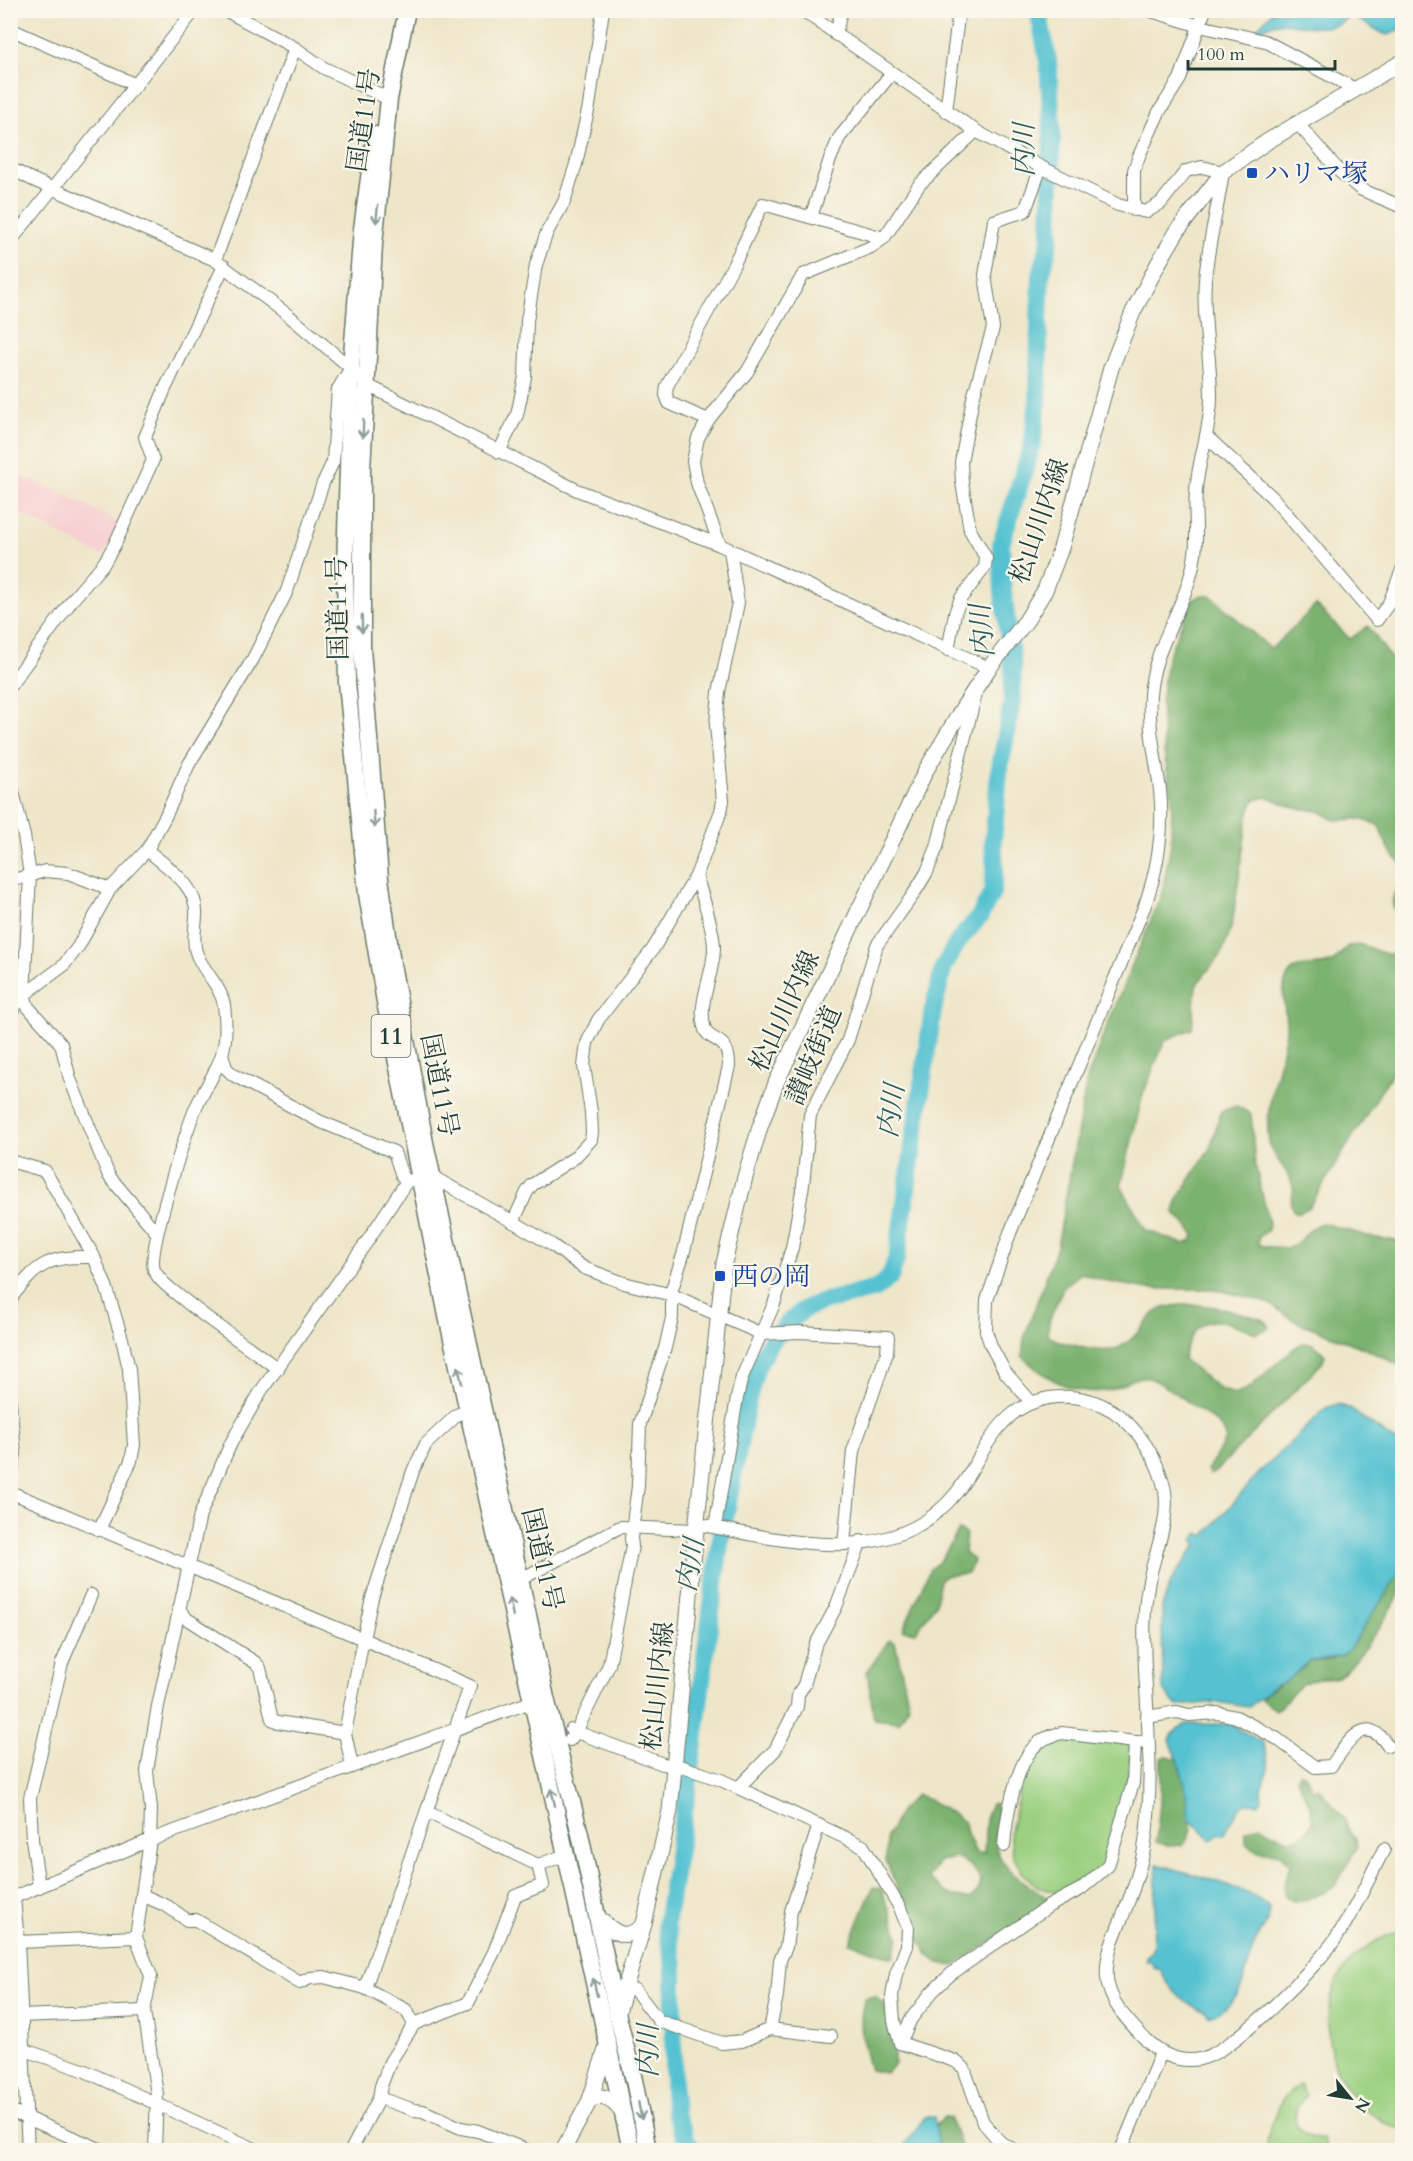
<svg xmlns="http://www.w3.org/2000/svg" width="1413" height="2161" viewBox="0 0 1413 2161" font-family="Cardo,'Noto Serif JP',serif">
	<rect width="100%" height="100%" fill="#fbf7ec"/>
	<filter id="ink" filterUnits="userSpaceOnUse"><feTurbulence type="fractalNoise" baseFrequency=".0167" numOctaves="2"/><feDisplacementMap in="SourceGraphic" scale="12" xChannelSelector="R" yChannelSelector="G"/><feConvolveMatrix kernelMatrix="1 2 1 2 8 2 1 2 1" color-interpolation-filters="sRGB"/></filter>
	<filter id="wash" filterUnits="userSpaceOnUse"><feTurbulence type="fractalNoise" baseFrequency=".008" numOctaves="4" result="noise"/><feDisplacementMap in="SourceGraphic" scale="24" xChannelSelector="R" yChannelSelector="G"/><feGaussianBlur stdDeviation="1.35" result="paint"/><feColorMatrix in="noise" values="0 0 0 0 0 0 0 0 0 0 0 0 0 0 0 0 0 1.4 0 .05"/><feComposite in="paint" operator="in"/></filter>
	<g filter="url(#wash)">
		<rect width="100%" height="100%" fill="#eee6c9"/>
		<polygon fill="#f7cfd1" points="17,475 63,493 120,523 110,544 101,556 11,509 10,482 12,482"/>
		<g fill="#9bd081" stroke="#5d865a" stroke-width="1.5">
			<polygon points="1060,1737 1131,1744 1128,1784 1105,1866 1069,1891 1058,1893 1040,1888 1023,1874 1013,1856 1010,1831 1022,1781 1036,1749"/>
			<path d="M1402,1929V2130C1352,2112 1322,2063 1329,2010C1331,2001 1332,1991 1336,1983C1349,1956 1376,1939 1402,1929Z"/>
			<path d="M1300,2084L1306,2096C1285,2114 1297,2140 1324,2139L1327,2150H1268L1266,2141L1282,2100Z"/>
		</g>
		<g fill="#7cb26f" stroke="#4e7852" stroke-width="1.5" fill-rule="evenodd">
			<path d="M1202,595L1211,596L1271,649L1316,605L1350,639L1368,626L1402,674V865C1390,853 1383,841 1379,825L1360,819L1335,820L1319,811L1295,808L1268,797L1254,800L1248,815L1232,925L1222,953L1196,985L1192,1029L1165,1040L1142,1097L1121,1186L1146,1230L1183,1244L1192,1241L1194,1234L1174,1212L1178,1198L1210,1148L1221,1111L1237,1106L1251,1114L1255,1164L1269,1223L1268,1230L1259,1237L1258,1244C1265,1248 1270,1247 1277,1247C1280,1247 1284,1248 1287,1248C1302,1245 1307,1226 1322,1223L1371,1237L1402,1242V1366L1361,1347L1295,1321L1268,1303L1247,1297L1214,1289H1149L1109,1282L1081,1273L1063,1288L1050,1319L1047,1334C1055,1342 1066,1343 1077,1346C1114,1357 1124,1349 1148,1321C1152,1317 1155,1310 1160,1309C1194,1298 1232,1310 1264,1320L1269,1325L1268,1329L1256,1333C1218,1317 1195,1310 1183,1359L1221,1390L1236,1394L1249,1388L1293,1349L1302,1343L1314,1344L1325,1355L1322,1363L1214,1473L1210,1474L1207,1470L1226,1440L1225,1433L1218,1424C1204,1414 1158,1377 1144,1377C1133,1377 1127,1384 1118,1387C1084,1401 1045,1380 1022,1356L1024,1338L1057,1247L1087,1079L1104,1033L1162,893L1171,844L1172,797L1164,752L1161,702L1167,659L1191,601Z"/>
			<path d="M1402,874V920C1383,899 1397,896 1402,874Z"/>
			<path d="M1361,945C1376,949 1388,959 1402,951V1057L1310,1206L1301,1212H1295C1286,1203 1295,1197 1293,1187C1290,1170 1272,1158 1269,1142C1263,1104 1282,1066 1286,1029C1287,1012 1278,990 1289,974C1299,961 1321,969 1332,962C1336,960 1344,950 1348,946Z"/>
			<polygon points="959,1530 966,1534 964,1553 973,1560 968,1573 943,1576 940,1580 936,1603 916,1632 903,1630 930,1569 940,1561"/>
			<path d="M1402,1569C1402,1574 1404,1582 1402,1587C1399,1601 1351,1672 1338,1677C1330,1680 1319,1678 1311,1680C1297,1685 1287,1701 1276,1710L1261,1699C1276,1684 1295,1677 1310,1661L1331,1659L1348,1651Z"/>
			<polygon points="889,1640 895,1642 909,1705 899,1722 874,1719 867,1672"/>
			<polygon points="1167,1756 1178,1759 1185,1786 1191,1829 1187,1840 1182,1845 1169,1846 1156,1842 1160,1803 1161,1758"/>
			<path d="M1299,1773L1306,1775L1312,1789L1318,1788C1328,1798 1336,1808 1344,1819C1350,1827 1346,1832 1356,1839L1357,1847L1336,1885L1328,1891L1304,1900L1294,1901L1285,1897C1281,1885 1287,1877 1290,1865L1282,1854L1258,1851L1246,1843V1831L1260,1825C1281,1839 1299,1848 1313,1821L1310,1806L1297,1779Z"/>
			<path d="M917,1794L945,1809L965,1823L967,1834L976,1853H984L986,1816L991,1804H996C1002,1819 996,1821 995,1836C993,1866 1026,1884 1047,1898L1044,1906L954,1966L939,1963L928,1955L918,1937L886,1861L887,1836L901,1810ZM956,1858C968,1863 975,1868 981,1881L978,1891L969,1899C952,1898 941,1891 929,1878L939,1861Z"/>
			<polygon points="873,1887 881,1889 894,1922 899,1938 893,1958 850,1943"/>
			<path d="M875,1996L886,2005L894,2052V2064L886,2073L870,2070C863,2047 857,2021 865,1998Z"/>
			<polygon points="944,2117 950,2118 962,2150 939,2150 936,2148 936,2126"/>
		</g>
		<g fill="#57c2d1" stroke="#3b8082" stroke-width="1.5">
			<path d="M1273,11H1402V28L1389,35L1384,34L1350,15C1331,37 1303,23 1279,23C1269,23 1262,31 1253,33Z"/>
			<polygon points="1338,1404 1350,1409 1402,1446 1402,1569 1348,1651 1342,1656 1310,1661 1285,1682 1274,1686 1249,1707 1217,1702 1177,1706 1163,1690 1162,1607 1172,1579 1197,1544 1193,1540 1199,1533 1204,1536 1262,1470 1326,1408"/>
			<path d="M1187,1724H1230L1263,1743L1267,1754L1268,1769L1261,1789L1262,1800L1258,1804L1246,1803L1240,1807L1224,1835H1218L1211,1841L1206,1834L1189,1820L1185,1786L1178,1760L1170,1741C1173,1731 1178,1728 1187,1724Z"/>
			<path d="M1157,1864C1185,1873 1253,1887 1270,1909C1270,1923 1260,1930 1255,1943C1243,1973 1247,2003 1209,2016L1206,2012C1184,2004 1170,1991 1160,1969H1154L1151,1961H1146V1956L1151,1953L1153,1944Z"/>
			<polygon points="925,2117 934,2117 938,2141 936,2147 939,2150 901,2150"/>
		</g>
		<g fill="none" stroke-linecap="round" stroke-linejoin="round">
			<polyline stroke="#57c2d1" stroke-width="18" points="694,2150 687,2141 675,2113 673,2091 674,1965 666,1925 688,1787 720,1544 747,1403 756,1369 769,1344 791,1320 805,1309 821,1302 876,1289 890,1277 897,1257 933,1010 944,966 959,940 980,916 992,893 995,868 993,842 999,772 1012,703 1013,668 1003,592 1001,544 1032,446 1038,401 1039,319 1041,276 1050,240 1052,127 1048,61 1038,10"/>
		</g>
	</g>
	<g filter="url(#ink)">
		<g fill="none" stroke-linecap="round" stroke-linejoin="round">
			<g stroke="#677868" stroke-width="14">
				<g id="minor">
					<polyline points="225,10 295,48 324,68 389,99"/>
					<path d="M802,10L976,131L1041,167L1118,205L1146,212L1161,203L1186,171L1202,167L1223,172C1218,208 1208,244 1205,280C1202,319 1211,358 1211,397C1211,429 1198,459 1196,491C1194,512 1198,533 1195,554C1188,607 1154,642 1150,695C1148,729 1156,757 1160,790C1164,829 1158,868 1145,905L1010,1233L987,1300L986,1331L991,1346L1005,1372L1032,1403"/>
					<polyline points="1148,10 1200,26 1265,41 1355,89"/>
					<polyline points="10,29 136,85"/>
					<polyline points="836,35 841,10"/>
					<polyline points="946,111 959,10"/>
					<polyline points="1298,124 1340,172 1360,189 1402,207"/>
					<polyline points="10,168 31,179 215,260 288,315 351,368 367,385 577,490 720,545 989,668"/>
					<polyline points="1134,210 1134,170 1139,156 1159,112 1180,79 1205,10"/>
					<polyline points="811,217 829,162 839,138 892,73"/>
					<polyline points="10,242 195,10"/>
					<polyline points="215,260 295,48"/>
					<polyline points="708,420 669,403 666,395 667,386 733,266 763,204 884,238"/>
					<polyline points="1206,436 1273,498 1377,620 1389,603 1402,570"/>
					<polyline points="499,452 517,415 525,377 527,321 536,265 547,232 564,202 576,164 589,106 603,10"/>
					<polyline points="720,545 697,483 693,461 698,438 708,420 747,372 803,275 871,247 884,238 919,185 976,131"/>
					<polyline points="948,650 955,613 961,598 985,567 986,558 970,530 962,482 961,462 973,398 993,328 985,275 994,221 1025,211 1041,167"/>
					<polyline points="10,686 73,599 104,563 115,544 153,460 145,437 148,430 164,391 224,266"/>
					<polyline points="10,780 24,836 30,875 24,995 28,1007 61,1044 70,1079 109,1176 157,1233"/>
					<path d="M147,850C168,868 199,886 196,917C195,929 192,945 198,957C205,973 221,987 224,1005C226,1021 227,1039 222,1054C216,1074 202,1092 194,1112C185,1136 147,1251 154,1270C160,1282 172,1290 183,1299C213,1324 247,1345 278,1369"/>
					<polyline points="10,881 45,871 68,873 110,889"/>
					<polyline points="10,984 24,995"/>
					<polyline points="10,1013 24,995 63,966 78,947 110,889 147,850 166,815 189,764 253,659 287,591 323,483 333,462 338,389 350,369"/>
					<polyline points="222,1054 226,1068 233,1075 319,1121 394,1152 402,1176 407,1181"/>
					<polyline points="10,1161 45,1171 93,1255 106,1286 122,1339 129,1369 134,1445 131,1461 99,1530"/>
					<polyline points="513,1222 527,1192 532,1185 574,1158 591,1140 592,1132 591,1112 584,1066 587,1043 598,1020 653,949 696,876"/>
					<path d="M10,1299C39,1263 47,1256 94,1257"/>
					<polyline points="10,1402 15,1454 10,1478"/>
					<polyline points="10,1492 363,1639 470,1686 365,1988"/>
					<path d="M697,1524C763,1536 846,1560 911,1529C928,1521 945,1507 957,1492C974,1470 984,1443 1003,1423C1032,1392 1078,1389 1113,1411C1139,1429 1159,1460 1165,1491C1170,1523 1153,1555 1148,1586C1143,1614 1144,1641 1145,1669C1148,1728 1154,1790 1144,1849C1140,1871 1132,1893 1124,1913C1115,1935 1105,1954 1107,1978C1109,2003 1130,2023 1146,2040C1161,2055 1178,2063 1200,2059C1232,2053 1320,1964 1338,1935C1356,1908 1369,1878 1384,1849"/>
					<polyline points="715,1527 737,1398 742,1377 774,1304 792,1248 803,1185 810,1115 848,1040 877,945 913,895 927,872 937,847 977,689"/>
					<polyline points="521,1579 620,1527 696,1530"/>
					<polyline points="179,1609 187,1619 256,1663 260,1668 272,1719 278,1722 345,1733"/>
					<path d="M1147,1717L1177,1712L1189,1715L1218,1713L1236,1717L1276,1738L1315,1767L1331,1766C1347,1745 1364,1710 1388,1746"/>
					<polyline points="571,1730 663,1764 683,1767 721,1780 863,1846 900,1908 908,1928 907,1946 896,1974 892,1996 894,2021 900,2043"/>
					<path d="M570,1740L576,1732L609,1665L632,1546L631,1538L638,1486L640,1424L665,1348L672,1318V1289L683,1255L729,1066C729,1033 708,1045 704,1026C698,1000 714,974 714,948C714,929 702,894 696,876L721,811L723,801L716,725L719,692L738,603L730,550"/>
					<polyline points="352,1766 345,1733 363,1639 372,1598 413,1471 426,1444 458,1414 475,1410"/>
					<polyline points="739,1787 775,1750 797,1707 798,1694 804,1685 815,1646 836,1607 861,1541"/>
					<polyline points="427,1812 538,1865 566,1855"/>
					<path d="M1004,1846C1006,1819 1015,1768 1033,1748C1040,1740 1051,1735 1062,1733L1135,1742"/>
					<polyline points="39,1887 32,1839 30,1798 62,1663 91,1595"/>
					<polyline points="144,1896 167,1906 187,1920 196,1920 300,1983 310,1978 324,1977 365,1988 406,2010 414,2024"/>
					<polyline points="14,1898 18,1942 28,2150"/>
					<polyline points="10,1899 150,1840 539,1699"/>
					<polyline points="18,1942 136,1937"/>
					<polyline points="625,1986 635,1990 659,2021 722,2043 742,2041 770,2029 831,2036"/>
					<polyline points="21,2016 144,2011"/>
					<polyline points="770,2029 777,1996 780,1960 786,1947 791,1911 819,1825"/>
					<polyline points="900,2043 911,2019 932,1992 951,1974 1049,1906 1081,1889 1108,1866 1133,1783 1135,1742 1148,1742"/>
					<polyline points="900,2043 955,2061 964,2068 983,2122 1000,2142 1014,2150"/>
					<polyline points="10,2045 83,2070 257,2150"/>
					<polyline points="379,2098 414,2110 423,2111 461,2128 478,2131 527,2150"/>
					<polyline points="10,2111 102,2150"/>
					<polyline points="155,2150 157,2094 144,2011 151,1976 136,1937 150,1840 151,1809 147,1771 158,1706 200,1515 231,1443 261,1391 366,1243 407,1181 433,1177 517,1224 552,1245 584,1268 624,1283 672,1295 762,1334 800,1332 888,1337 887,1353 853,1451 844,1544"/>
					<polyline points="351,2150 379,2098 381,2086 390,2062 414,2024 468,2003 494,1952 515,1896 543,1885 538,1865"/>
					<polyline points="1121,2150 1161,2053"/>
				</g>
			</g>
			<g stroke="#677868" stroke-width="17">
				<g id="major">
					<path d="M597,1916C612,1930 624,1945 644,1924"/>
					<polyline points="617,2015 644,1924 670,1811 696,1530 724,1263 745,1177 760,1127 776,1083 926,770 964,706 989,668 1026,621 1045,590 1061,548 1111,368 1133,312 1159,262 1178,230 1223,172 1268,141 1402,62"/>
					<path d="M590,2100C605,2092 616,2103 624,2115"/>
					<polyline points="563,2150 590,2100 608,2043"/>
				</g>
			</g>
			<g stroke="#677868" stroke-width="19">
				<g id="highway">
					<polyline points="407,10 389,99 374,244 362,469 362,649 380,878 392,964 425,1143 546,1698 580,1834 617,2013 634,2080 648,2150"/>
					<polyline points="375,135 362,229 351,368 345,567 347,682 367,894 385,1002 447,1316 631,2150"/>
				</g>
			</g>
			<use href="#minor" stroke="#fff" stroke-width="12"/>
			<use href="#major" stroke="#fff" stroke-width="15"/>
			<use href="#highway" stroke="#fff" stroke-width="16"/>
		</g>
		<defs><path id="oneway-shaft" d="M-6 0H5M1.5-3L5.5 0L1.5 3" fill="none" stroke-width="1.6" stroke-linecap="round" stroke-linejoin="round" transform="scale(1.5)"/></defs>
		<g stroke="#8f9e9a">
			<use href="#oneway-shaft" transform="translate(377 214) rotate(96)"/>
			<use href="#oneway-shaft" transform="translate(363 429) rotate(92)"/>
			<use href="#oneway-shaft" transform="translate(362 624) rotate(89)"/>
			<use href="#oneway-shaft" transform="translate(374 819) rotate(85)"/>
			<use href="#oneway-shaft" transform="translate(460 1375) rotate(-103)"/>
			<use href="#oneway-shaft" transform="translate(511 1607) rotate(-102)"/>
			<use href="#oneway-shaft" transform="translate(553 1797) rotate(-103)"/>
			<use href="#oneway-shaft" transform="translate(595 1987) rotate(-103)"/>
			<use href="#oneway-shaft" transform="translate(640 2111) rotate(79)"/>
		</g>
	</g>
	<g fill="#1a4fb4" stroke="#fbf7ec" stroke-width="2">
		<rect x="1246" y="167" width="12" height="12" rx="3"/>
		<rect x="714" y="1270" width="12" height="12" rx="3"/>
	</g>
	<g text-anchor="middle" stroke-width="4.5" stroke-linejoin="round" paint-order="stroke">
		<rect fill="#fbf7ec" stroke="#61756b" stroke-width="1.5" x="371.5" y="1015" width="39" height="42" rx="4.5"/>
		<g font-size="24" font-weight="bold" fill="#1f3d34">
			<text x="391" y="1044">11</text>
		</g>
		<g font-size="26" fill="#1f3d34" stroke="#fbf7ec">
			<text transform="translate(363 120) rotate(-82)" y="9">国道11号</text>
			<text transform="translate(1039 521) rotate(-71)" y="9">松山川内線</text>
			<text transform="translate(337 608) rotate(-91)" y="9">国道11号</text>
			<text transform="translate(784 1011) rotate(-65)" y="9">松山川内線</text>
			<text transform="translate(813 1055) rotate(-67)" y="9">讃岐街道</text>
			<text transform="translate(440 1085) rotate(79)" y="9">国道11号</text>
			<text transform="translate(543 1559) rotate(77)" y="9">国道11号</text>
			<text transform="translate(657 1686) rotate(-84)" y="9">松山川内線</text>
		</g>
		<g font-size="26" fill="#164399" stroke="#fbf7ec" text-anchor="start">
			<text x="1264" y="182">ハリマ塚</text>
			<text x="732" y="1285">西の岡</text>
		</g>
		<g font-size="27" font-style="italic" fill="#2d5e5b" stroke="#fbf7ec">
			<text transform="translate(1024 150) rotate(-90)" y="9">内川</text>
			<text transform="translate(982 631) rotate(-95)" y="9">内川</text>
			<text transform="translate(891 1111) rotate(-82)" y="9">内川</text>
			<text transform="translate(690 1565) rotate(-81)" y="9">内川</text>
			<text transform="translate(648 2051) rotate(-90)" y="9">内川</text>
		</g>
	</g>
	<rect width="1413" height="2161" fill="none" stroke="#fbf7ec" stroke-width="36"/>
	<g transform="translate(1350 2098) rotate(120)" stroke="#fbf7ec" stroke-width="4.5" paint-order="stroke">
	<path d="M0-4.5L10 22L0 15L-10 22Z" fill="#1f3d34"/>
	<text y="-9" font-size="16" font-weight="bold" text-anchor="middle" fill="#1f3d34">N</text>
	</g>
	<path d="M1188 60v9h147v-9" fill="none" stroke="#1f3d34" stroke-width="3"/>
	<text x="1197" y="60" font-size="18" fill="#1f3d34" stroke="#fbf7ec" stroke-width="4.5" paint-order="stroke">100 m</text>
</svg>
